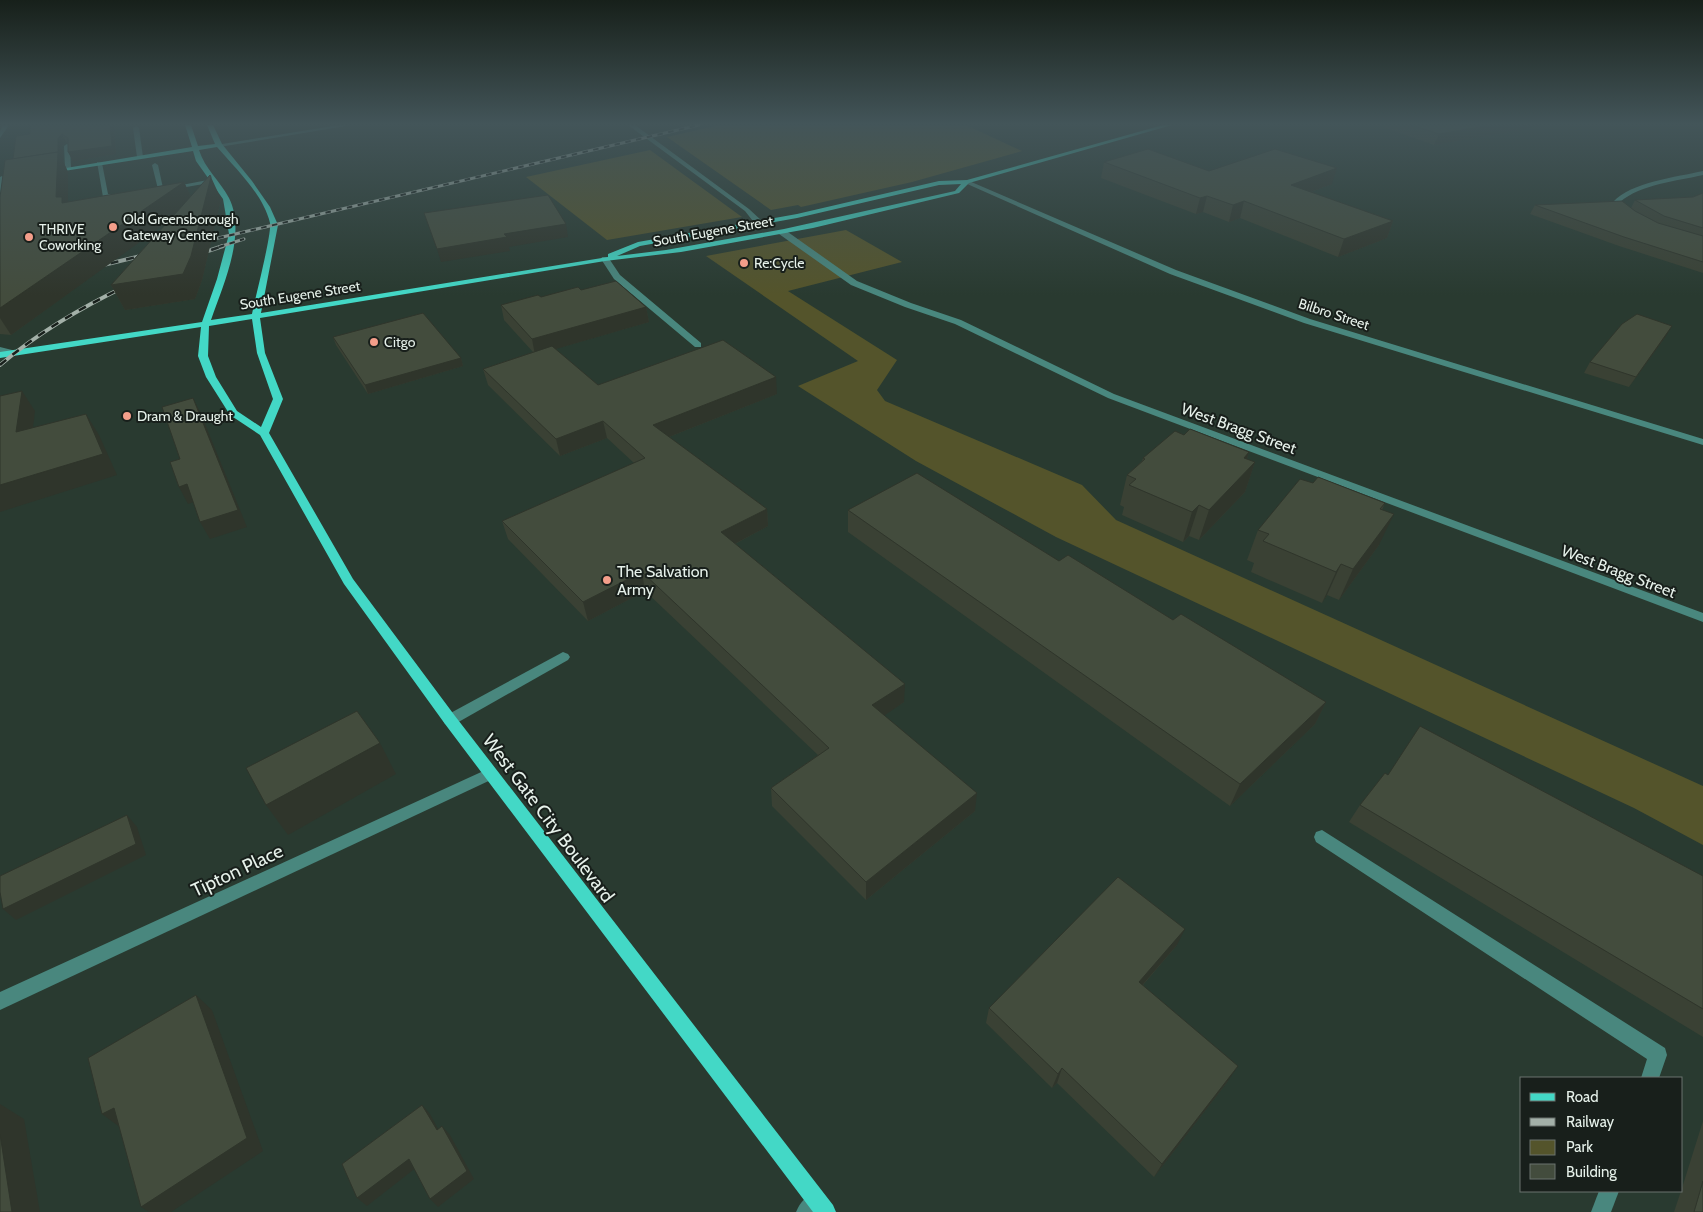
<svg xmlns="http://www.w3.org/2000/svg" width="1703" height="1212" viewBox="0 0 1703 1212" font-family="Cabin,sans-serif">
	<rect width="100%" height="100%" fill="#293a30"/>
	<g fill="#54542b">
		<polygon points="719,125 966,125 1022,151 912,182 801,207 798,205 771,210 667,137"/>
		<polygon points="650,150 742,217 607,240 526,177"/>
		<polygon points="846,230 902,262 788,291 897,360 877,390 885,401 1082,485 1116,520 1703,786 1703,845 1634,808 1056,537 916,461 798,386 858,361 706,256"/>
	</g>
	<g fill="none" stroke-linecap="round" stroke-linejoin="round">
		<g fill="#49877e" fill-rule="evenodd">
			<polygon points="3,125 9,125 0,138 0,131"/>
			<polygon points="339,125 352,125 219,147 216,145"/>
			<polygon points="628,125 635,125 749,209 762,221 762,225 756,225 745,211"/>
			<polygon points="136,126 139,128 143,157 140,159 137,157 133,128"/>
			<polygon points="67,144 70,146 71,168 68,170 65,168 64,146"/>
			<polygon points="97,162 102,163 108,194 122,194 125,196 124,197 103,197"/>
			<polygon points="155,163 158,165 166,202 161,201 152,165"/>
			<path d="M1703,171V175C1677,181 1641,184 1620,202L1628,212V214H1624L1613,202C1631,182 1677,177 1703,171Z"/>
			<polygon points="2,176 5,178 3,195 0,197 0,177"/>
			<polygon points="213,179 215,180 215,182 169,190 166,188"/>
			<polygon points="965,181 969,181 1176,270 1310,319 1703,439 1703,445 1304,323 1170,274 965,183"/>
			<polygon points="779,230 785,230 857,281 911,303 961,320 1114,394 1703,613 1703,622 1108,398 955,324 905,307 851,285 779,234"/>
			<polygon points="602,257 608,257 620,275 701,343 701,347 695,347 614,279 601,259"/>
			<polygon points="0,347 16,351 17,353 13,356 0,353"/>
			<polygon points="563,652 568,654 570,657 568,660 455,724 450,725 445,724 443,720 445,716"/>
			<polygon points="490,768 495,770 497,774 495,778 0,1010 0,992"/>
			<polygon points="1322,830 1665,1048 1667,1055 1659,1078 1641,1078 1647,1059 1316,842 1314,837 1316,832"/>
			<path d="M817,1191L824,1194L827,1201L821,1212H796C800,1202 807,1195 817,1191Z"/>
			<polygon points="1599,1191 1619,1191 1611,1212 1591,1212"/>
		</g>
		<path fill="#43d8c6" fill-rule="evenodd" d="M185,125H191L198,146L215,144L207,125H213L222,144L252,181L270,207L278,225L261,313L608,257V254L638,242L797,214L939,181L967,180L1163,125H1172L969,183L959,193L813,228L681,252L605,261L260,318L265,353L283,399L269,433L353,579L455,716L833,1205L836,1212H813L445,724L344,584L260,435L230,415L206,377L198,356L201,327L0,358V352L202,322L217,279L229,234L223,199L196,161L193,151L51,173L48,171L192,147ZM217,147C236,169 263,194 270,223C272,233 255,299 252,314L211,320C223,285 247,234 229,198C220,181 205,169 199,150ZM961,184L955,191L784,229L666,250L617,256L640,246L797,218L939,185ZM252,319L257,353L273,399L261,427L237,411L216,377L208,356L209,326Z"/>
		<g stroke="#a3b0a8" stroke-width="3">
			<g id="rail-far1">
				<polyline points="197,243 699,125"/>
				<polyline points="219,247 244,239"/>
			</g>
		</g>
		<g stroke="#a3b0a8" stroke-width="4">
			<g id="rail">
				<polyline points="196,255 223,246"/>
				<polyline points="95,267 149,254"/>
				<path d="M0,365C39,332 82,307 128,285"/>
			</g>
		</g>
		<use href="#rail-far1" stroke="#181f1b" stroke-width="2" stroke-dasharray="5.5" stroke-linecap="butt"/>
		<use href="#rail" stroke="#181f1b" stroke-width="2.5" stroke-dasharray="8" stroke-linecap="butt"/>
	</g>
	<g fill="#3a4134">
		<polygon points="114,125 116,154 73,161 68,152 68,144 66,142 62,146 63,161 68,172 68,202 184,182 191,197 221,199 202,280 195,299 125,310 111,285 169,220 11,335 0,334 0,197 13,159 16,136"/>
		<polygon points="1377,125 1542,125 1521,130 1434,145"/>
		<polygon points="1104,162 1209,171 1332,184 1311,192 1393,221 1387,238 1338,257 1240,218 1229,222 1203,212 1196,214 1101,178"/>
		<polygon points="1703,193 1703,273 1619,246 1530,214 1535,205 1631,208 1635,200 1693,197"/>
		<polygon points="541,297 646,307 649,322 555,349 598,385 777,394 669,437 767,509 768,526 735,544 904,702 884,715 975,811 866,900 772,806 771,788 818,755 645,591 588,621 508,539 502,521 634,463 607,438 560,456 488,385 483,369 533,352 504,320 501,305"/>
		<polygon points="1666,336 1629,387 1584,373 1590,362"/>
		<polygon points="333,337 461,358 463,366 368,394 336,345"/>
		<polygon points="1184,435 1249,452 1247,459 1255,462 1245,492 1199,540 1189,536 1183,542 1122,515 1124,507 1120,505 1127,475 1142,461 1143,458"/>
		<polygon points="1313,483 1385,503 1382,510 1379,545 1339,600 1327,595 1322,603 1251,572 1254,563 1247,560 1258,530"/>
		<polygon points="848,510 1059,561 1173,620 1326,702 1315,724 1230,806 848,532"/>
		<polygon points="1388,775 1703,876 1703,1037 1349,822 1360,805"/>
		<polygon points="1177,945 1143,985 1228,1081 1154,1177 1057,1083 1052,1088 986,1023 989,1008"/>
		<polygon points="1703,1121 1703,1212 1674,1212 1681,1191 1682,1191 1682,1188"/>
	</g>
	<g fill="#2f352b">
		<polygon points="110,125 114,125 116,154 73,161 68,152"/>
		<polygon points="1492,125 1542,125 1521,130 1434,145 1439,134"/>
		<polygon points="62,134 66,142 62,146 63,161 68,172 68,208 56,197 58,138"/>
		<polygon points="1337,168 1332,184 1286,201 1291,185"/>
		<polygon points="211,177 221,199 202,280 195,299 125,310 111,285"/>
		<polygon points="184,182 194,203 11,335 0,318 0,308"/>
		<polygon points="1207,196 1203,212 1196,214 1200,198"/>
		<polygon points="1244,201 1240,218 1229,222 1233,205"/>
		<polygon points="1393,221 1387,238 1338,257 1344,239"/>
		<polygon points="566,224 568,237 509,247 510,251 441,262 437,249 504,234"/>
		<polygon points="646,307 649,322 535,355 532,339"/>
		<polygon points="1672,326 1666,336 1629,387 1636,377"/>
		<polygon points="461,358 463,366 368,394 365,385"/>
		<polygon points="776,377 777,394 656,442 653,425"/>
		<polygon points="22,391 35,411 30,453 16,432"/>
		<polygon points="193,398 201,414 247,527 210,539 200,522"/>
		<polygon points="86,414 99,435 117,475 0,512 0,485"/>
		<polygon points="603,421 607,438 560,456 556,439"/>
		<polygon points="1249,452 1241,477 1255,462 1245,492 1199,540 1209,510 1244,458"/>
		<polygon points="187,484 197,501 188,504 179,487"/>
		<polygon points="1199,505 1189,536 1183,542 1192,512"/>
		<polygon points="767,509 768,526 723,550 721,532"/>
		<polygon points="1394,514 1379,545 1339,600 1353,569"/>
		<polygon points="1341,564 1327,595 1322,603 1336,572"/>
		<polygon points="642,572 645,591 588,621 583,602"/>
		<polygon points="905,684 904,702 872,724 872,705"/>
		<polygon points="1326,702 1315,724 1230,806 1240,784"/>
		<polygon points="380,743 396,774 288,835 266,805"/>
		<polygon points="977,793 975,811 866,900 866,882"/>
		<polygon points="127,815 137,827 146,855 16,920 3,909"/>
		<polygon points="1185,929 1177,945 1132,997 1139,982"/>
		<polygon points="196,995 212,1010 263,1151 171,1212 149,1212 141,1207"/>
		<polygon points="1238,1066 1228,1081 1154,1177 1162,1164"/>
		<polygon points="1062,1068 1057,1083 1052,1088 1058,1074"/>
		<polygon points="0,1104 24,1119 40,1212 12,1212 0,1134"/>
		<polygon points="422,1105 430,1114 444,1140 437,1130"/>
		<polygon points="114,1108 121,1128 102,1114"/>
		<polygon points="442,1126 450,1135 474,1179 438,1207 430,1199"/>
		<polygon points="409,1159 417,1167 367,1206 357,1198"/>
	</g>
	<g fill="#434c3d" stroke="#2f352b">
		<polygon points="30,125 110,125 112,146 68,152 68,138 62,134 58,138 58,153 58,152 13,159 16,136 30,134"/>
		<polygon points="1411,125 1492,125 1439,134"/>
		<polygon points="1148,149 1209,171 1275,149 1337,168 1291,185 1393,221 1344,239 1244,201 1233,205 1207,196 1200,198 1104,162"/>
		<polygon points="58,152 56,197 62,197 62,203 184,182 0,308 0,197 5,160"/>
		<polygon points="210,175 211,177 191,256 183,274 111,285"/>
		<polygon points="1703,193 1703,228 1664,216 1635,200 1693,197"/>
		<polygon points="548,195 566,224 504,234 507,237 437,249 424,213"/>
		<polygon points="1622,201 1635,211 1658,223 1703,236 1703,262 1624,237 1535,205"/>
		<polygon points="616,281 646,307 532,339 501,305 538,295 541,297 578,287 581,290"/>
		<polygon points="423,313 461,358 365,385 333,337"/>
		<polygon points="1637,314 1672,326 1636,377 1590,362 1622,324"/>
		<polygon points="723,340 776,377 653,425 767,509 721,532 905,684 872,705 977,793 866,882 771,788 829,748 642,572 583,602 502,521 645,458 603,421 556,439 483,369 552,346 598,385"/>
		<polygon points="22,391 16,432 86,414 103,454 0,485 0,396"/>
		<polygon points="193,398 238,510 200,522 187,484 179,487 170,462 180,459 162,407"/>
		<polygon points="1190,429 1249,452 1244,458 1255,462 1209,510 1199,505 1192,512 1129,485 1136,479 1127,475 1145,459 1143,458 1175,431 1184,435"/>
		<polygon points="917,473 1059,561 1068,555 1173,620 1181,614 1326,702 1240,784 848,510"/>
		<polygon points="1318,477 1385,503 1380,509 1394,514 1353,569 1341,564 1336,572 1263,541 1269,534 1258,530 1300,479 1313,483"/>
		<polygon points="357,711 380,743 266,805 246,768"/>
		<polygon points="1420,726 1703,876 1703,1009 1360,805 1385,773 1388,775"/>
		<polygon points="127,815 136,844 3,909 0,892 0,876"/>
		<polygon points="1118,877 1185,929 1139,982 1238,1066 1162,1164 1062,1068 1058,1074 989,1008"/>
		<polygon points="196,995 247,1138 141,1207 114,1108 102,1114 88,1058"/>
		<polygon points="422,1105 437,1130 442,1126 467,1171 430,1199 409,1159 357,1198 342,1164"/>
		<polygon points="0,1134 12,1212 0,1212"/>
		<polygon points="1703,1181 1703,1212 1694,1212"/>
	</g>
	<linearGradient id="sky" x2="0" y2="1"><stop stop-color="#17201a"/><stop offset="0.42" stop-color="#435559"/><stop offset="1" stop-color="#435559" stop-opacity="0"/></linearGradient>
	<rect width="1703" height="295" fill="url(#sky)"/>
	<g fill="#f49e8a" stroke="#181f1b" stroke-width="2">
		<circle cx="113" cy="227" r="5"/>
		<circle cx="29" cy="237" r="5"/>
		<circle cx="744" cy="263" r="5"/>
		<circle cx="374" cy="342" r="5"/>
		<circle cx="127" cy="416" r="5"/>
		<circle cx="607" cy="580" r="5"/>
	</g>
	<g text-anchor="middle" stroke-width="4" stroke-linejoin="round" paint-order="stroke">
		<g font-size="14" fill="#e6f1ea" stroke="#181f1b" text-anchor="start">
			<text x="123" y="224">Old Greensborough<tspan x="123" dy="16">Gateway Center</tspan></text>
			<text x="39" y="234">THRIVE<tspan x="39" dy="16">Coworking</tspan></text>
			<text x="754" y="268">Re:Cycle</text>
			<text x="384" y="347">Citgo</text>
			<text x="137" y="421">Dram &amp; Draught</text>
		</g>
		<g font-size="14" fill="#e6f1ea" stroke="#181f1b">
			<text transform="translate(713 231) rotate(-10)" y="5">South Eugene Street</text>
			<text transform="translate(300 295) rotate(-9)" y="5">South Eugene Street</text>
			<text transform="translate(1334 314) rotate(18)" y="5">Bilbro Street</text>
		</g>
		<g font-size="16" fill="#e6f1ea" stroke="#181f1b">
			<text transform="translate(1239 428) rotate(20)" y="6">West Bragg Street</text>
			<text transform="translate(1619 571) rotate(21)" y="6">West Bragg Street</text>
		</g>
		<g font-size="16" fill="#e6f1ea" stroke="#181f1b" text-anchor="start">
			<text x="617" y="577">The Salvation<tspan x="617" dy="18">Army</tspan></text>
		</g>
		<g font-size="19" fill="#e6f1ea" stroke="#181f1b">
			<text transform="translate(549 818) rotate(53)" y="7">West Gate City Boulevard</text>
			<text transform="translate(237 870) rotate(-25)" y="7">Tipton Place</text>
		</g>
	</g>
	<rect x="1520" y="1077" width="162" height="115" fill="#181f1b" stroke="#6a736e"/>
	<rect x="1530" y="1093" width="25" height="8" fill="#43d8c6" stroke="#6a736e"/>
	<text x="1566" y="1102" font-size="15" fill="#e6f1ea">Road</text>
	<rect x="1530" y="1118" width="25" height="8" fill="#a3b0a8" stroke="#6a736e"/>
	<text x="1566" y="1127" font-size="15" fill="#e6f1ea">Railway</text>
	<rect x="1530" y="1140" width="25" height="15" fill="#54542b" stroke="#6a736e"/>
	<text x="1566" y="1152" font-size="15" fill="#e6f1ea">Park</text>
	<rect x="1530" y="1164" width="25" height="15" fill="#434c3d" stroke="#6a736e"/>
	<text x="1566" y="1177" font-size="15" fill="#e6f1ea">Building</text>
</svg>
